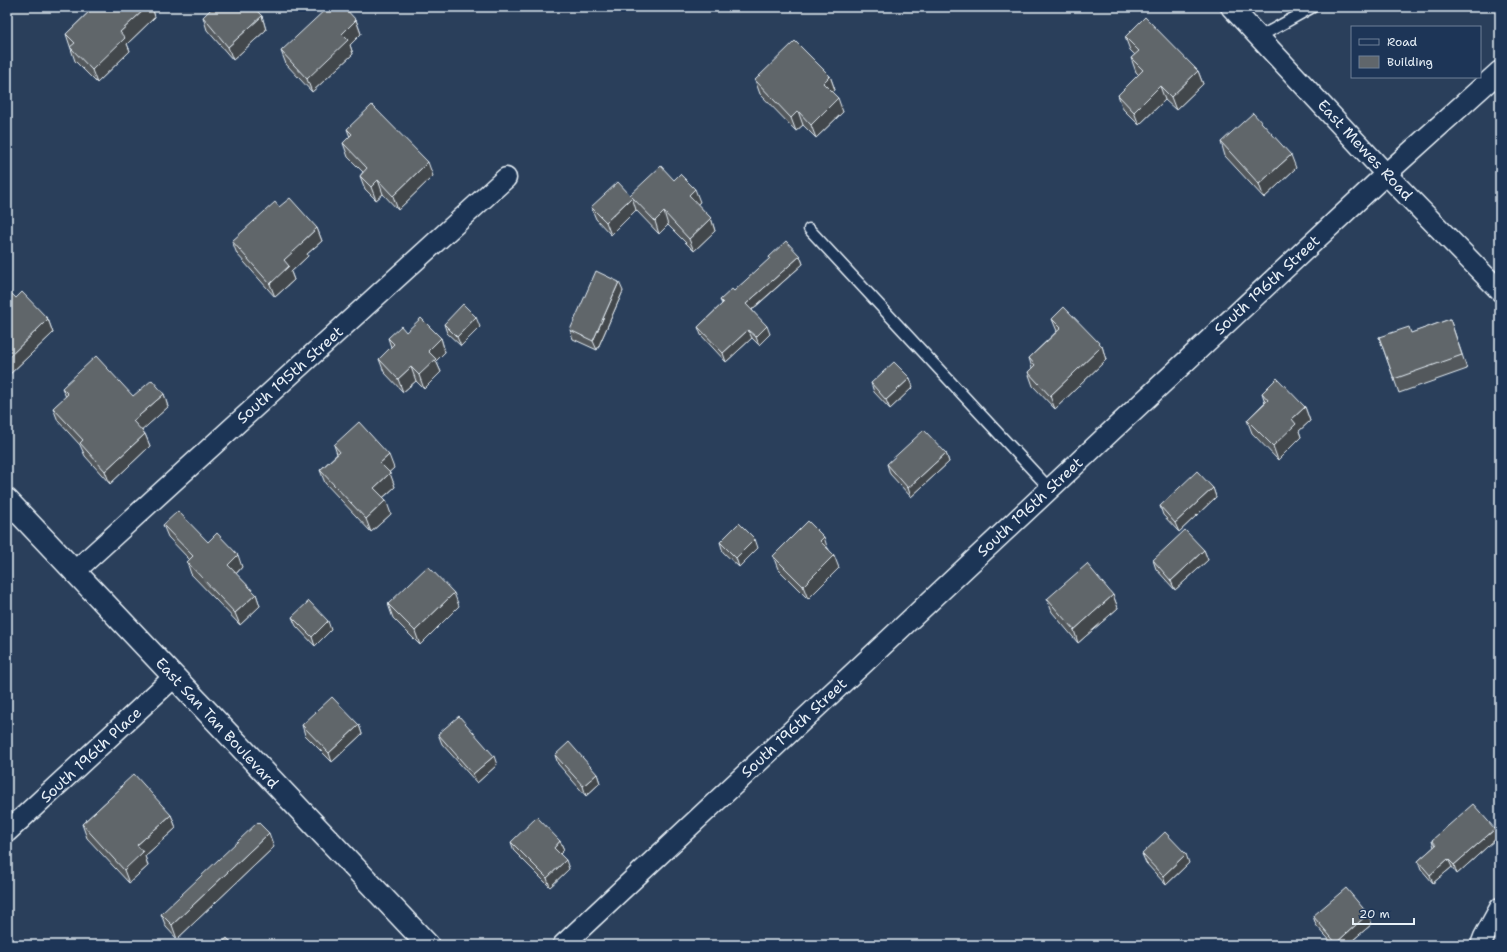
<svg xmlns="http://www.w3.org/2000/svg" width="1507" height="952" viewBox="0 0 1507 952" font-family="'Shantell Sans',sans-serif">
	<rect width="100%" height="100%" fill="#2a3f5b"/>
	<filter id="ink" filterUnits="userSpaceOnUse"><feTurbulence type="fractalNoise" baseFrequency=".025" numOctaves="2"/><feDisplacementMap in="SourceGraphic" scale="8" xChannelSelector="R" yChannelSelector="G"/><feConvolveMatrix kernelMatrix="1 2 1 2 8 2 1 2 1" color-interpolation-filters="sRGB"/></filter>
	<g filter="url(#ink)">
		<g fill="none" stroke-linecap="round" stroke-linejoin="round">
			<g stroke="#e8f1f8" stroke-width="13">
				<g id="service">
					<polyline points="1259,37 1313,7"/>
					<polyline points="809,229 1050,489"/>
				</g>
			</g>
			<g stroke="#e8f1f8" stroke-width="23">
				<g id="minor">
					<polyline points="1231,7 1386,174 1500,291"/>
					<polyline points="74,572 506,178"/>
					<polyline points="7,832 174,677"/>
					<polyline points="563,945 1386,174 1500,71"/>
					<polyline points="1481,945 1484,937 1500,908"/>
				</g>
			</g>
			<g stroke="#e8f1f8" stroke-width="25">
				<polyline id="tertiary" points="7,500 428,945"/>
			</g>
			<use href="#service" stroke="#1d3557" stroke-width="10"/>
			<use href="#minor" stroke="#1d3557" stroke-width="20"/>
			<use href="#tertiary" stroke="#1d3557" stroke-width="22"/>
		</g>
		<g fill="#53585c" stroke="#e8f1f8">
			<polygon points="94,7 152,7 155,17 127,44 130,51 97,83 75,61 66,34"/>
			<polygon points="262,16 266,30 233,60 207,30 203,17"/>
			<polygon points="356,20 361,34 350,45 353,54 312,92 286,64 281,51"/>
			<polygon points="1125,37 1198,71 1203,84 1176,110 1165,100 1139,125 1123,109 1118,95 1139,75 1136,72 1131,58 1135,55 1130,50"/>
			<polygon points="830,76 835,90 832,92 843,112 816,138 803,125 796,131 760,94 755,80"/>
			<polygon points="347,129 433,176 398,210 383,194 376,200 365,189 360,176 363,172 348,157 343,143 350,137"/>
			<polygon points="1221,142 1296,168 1264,198 1225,156"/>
			<polygon points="674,180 700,202 697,204 711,218 715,231 694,251 668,225 659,234 636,210 611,235 596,219 591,207 630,195"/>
			<polygon points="279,207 317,228 322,241 307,254 308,256 291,272 294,280 275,297 237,254 232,241"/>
			<polygon points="800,256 803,264 752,310 770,334 759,345 752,338 726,362 701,335 698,327 722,304 720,300 734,291 770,259 769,257"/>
			<polygon points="7,289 16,298 48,319 53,333 9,375 7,373"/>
			<polygon points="623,291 597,350 573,339 570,330"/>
			<polygon points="1052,319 1102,346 1106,360 1055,409 1033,386 1028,372 1032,368 1029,358 1057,331"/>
			<polygon points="1450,319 1467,369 1399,393 1379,337 1412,333"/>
			<polygon points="444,324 480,327 461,346 447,333"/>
			<polygon points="406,332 441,338 445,352 436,361 441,372 424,389 416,381 403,392 384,372 379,359 391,347 388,338"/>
			<polygon points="871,383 913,387 890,409 874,392"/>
			<polygon points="62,388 133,396 164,394 168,407 142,430 145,434 150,446 110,484 85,456 80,445 58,421 53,408 66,397"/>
			<polygon points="1262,393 1305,407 1310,421 1299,431 1301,437 1278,460 1252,433 1247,420 1265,402"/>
			<polygon points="334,445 394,468 389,472 395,487 383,498 391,514 371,532 325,483 320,470 337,454"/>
			<polygon points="946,453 949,462 911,497 890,474 887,464"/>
			<polygon points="1213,488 1216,497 1179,532 1163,515 1160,506"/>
			<polygon points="163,525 208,542 242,567 236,574 256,594 260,606 240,625 191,574 187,562 190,560 168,537"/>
			<polygon points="720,542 758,548 739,567 723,552"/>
			<polygon points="828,548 839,568 808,599 778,569 773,556"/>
			<polygon points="1204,550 1208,560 1175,590 1156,569 1153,560"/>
			<polygon points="1113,595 1118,608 1078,643 1052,612 1047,599"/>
			<polygon points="388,604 459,606 420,645 393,618"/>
			<polygon points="292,617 331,630 315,646 296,626"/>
			<polygon points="302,725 359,725 362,734 332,762 305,735"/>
			<polygon points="438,734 497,765 477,783 442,744"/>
			<polygon points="555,755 597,774 600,783 586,796 558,764"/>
			<polygon points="121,786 171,815 176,828 145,856 148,866 129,883 87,838 82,824 121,788"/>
			<polygon points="1495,829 1498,837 1457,874 1452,867 1433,883 1421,869 1418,861 1434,847 1432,840"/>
			<polygon points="560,841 564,850 560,854 569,869 550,887 514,851 511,842"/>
			<polygon points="274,847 177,939 166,927 161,914"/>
			<polygon points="1142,854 1189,863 1166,885 1146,863"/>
			<polygon points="1313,916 1372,924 1347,945 1334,945 1316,925"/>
		</g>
		<g fill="#43474b" stroke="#e8f1f8">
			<polygon points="147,7 152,7 155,17 127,44 130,51 97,83 92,70 120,32"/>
			<polygon points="262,16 266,30 233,60 228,47"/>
			<polygon points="356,20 361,34 350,45 353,54 312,92 307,79 342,34"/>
			<polygon points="1198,71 1203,84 1176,110 1171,97"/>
			<polygon points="830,76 835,90 828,97 823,83"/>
			<polygon points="1160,86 1165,100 1139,125 1134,112"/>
			<polygon points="838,98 843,112 816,138 811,125"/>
			<polygon points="798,111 803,125 796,131 791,118"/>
			<polygon points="1291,155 1296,168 1264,198 1259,184"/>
			<polygon points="428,162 433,176 398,210 393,196"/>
			<polygon points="378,180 383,194 376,200 371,187"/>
			<polygon points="695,189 700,202 693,208 689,195"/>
			<polygon points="632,197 636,210 611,235 606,222"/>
			<polygon points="664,212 668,225 659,234 655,221"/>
			<polygon points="711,218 715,231 694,251 689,239"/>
			<polygon points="317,228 322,241 307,254 308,256 291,272 294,280 275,297 270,284 284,260 302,242"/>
			<polygon points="800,256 803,264 749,312 746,304"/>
			<polygon points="619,282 623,291 597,350 593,341"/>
			<polygon points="476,317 480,327 461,346 457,337"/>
			<polygon points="48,319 53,333 9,375 7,369 7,359"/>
			<polygon points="767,326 770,334 759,345 756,337"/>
			<polygon points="748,330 752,338 726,362 723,353"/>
			<polygon points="441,338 445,352 436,361 441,372 424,389 419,375 428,351"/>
			<polygon points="1102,346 1106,360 1055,409 1050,396"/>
			<polygon points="411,367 416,381 403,392 398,379"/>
			<polygon points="910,378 913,387 890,409 886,400"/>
			<polygon points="164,394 168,407 138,434 133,421"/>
			<polygon points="1305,407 1310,421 1299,431 1301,437 1278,460 1273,446 1292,419"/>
			<polygon points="145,434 150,446 110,484 105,471"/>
			<polygon points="946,453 949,462 911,497 908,488"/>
			<polygon points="389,455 394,468 385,476 380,463"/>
			<polygon points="390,473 395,487 379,501 374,488"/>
			<polygon points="1213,488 1216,497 1179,532 1175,523"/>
			<polygon points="386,500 391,514 371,532 366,519"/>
			<polygon points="824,537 828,550 820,541"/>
			<polygon points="755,539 758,548 739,567 736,558"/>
			<polygon points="1204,550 1208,560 1175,590 1171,581"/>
			<polygon points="238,555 242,567 233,577 228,565"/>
			<polygon points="834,555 839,568 808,599 803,586"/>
			<polygon points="454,593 459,606 420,645 415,631"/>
			<polygon points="256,594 260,606 240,625 235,613"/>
			<polygon points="1113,595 1118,608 1078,643 1074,630"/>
			<polygon points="328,621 331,630 315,646 312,637"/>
			<polygon points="359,725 362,734 332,762 329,753"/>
			<polygon points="494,756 497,765 477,783 473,774"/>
			<polygon points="597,774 600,783 586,796 583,786"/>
			<polygon points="171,815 176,828 145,856 148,866 129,883 124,870 137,845"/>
			<polygon points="1495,829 1498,837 1457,874 1454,865"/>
			<polygon points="269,833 274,847 177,939 172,925"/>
			<polygon points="560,841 564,850 557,857 554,848"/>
			<polygon points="1186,854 1189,863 1166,885 1163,876"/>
			<polygon points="1448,859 1452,867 1433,883 1430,875"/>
			<polygon points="566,860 569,869 550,887 547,878"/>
			<polygon points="1368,914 1372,924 1347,945 1337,945 1336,943"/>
		</g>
		<g fill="#60666b" stroke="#e8f1f8">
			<polygon points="94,7 147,7 120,32 125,38 92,70 70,47 75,43 66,34"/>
			<polygon points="213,7 253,7 262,16 228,47 203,17"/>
			<polygon points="328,7 344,7 356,20 342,34 348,40 307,79 281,51"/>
			<polygon points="1145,17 1198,71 1171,97 1160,86 1134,112 1118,95 1143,70 1131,58 1139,51 1125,37"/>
			<polygon points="795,41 830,76 823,83 838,98 811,125 798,111 791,118 755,80"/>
			<polygon points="372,105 428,162 393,196 378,180 371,187 360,176 367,168 343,143 352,134 347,129"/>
			<polygon points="1253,113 1291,155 1259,184 1221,142"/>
			<polygon points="661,166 674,180 680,174 695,189 689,195 711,218 689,239 664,212 655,221 632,197 606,222 591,207 618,182 630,195"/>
			<polygon points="290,198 317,228 302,242 303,243 284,260 289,266 270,284 232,241 275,202 279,207"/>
			<polygon points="786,241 800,256 746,304 767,326 756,337 748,330 723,353 698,327 723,303 720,300 732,289 734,291 770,258 769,257"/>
			<polygon points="596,271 619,282 593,341 570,330"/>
			<polygon points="7,289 16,298 22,292 48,319 7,359"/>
			<polygon points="463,304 476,317 457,337 444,324"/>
			<polygon points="1064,307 1102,346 1050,396 1028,372 1035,365 1029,358 1061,328 1052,319"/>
			<polygon points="421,318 441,338 428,351 436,359 419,375 411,367 398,379 379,359 394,344 388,338 401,326 406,332"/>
			<polygon points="1450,319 1462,355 1394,379 1379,337 1409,327 1411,333"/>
			<polygon points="96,356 133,396 152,380 164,394 133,421 145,434 105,471 80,443 83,440 53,408 68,394 62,388"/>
			<polygon points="894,362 910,378 886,400 871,383"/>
			<polygon points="1277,378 1305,407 1292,419 1296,424 1273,446 1247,420 1268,400 1262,393"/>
			<polygon points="359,422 389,455 380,463 390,473 374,488 386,500 366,519 320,470 340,452 334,445"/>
			<polygon points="924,430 946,453 908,488 887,464"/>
			<polygon points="1197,471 1213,488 1175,523 1160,506"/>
			<polygon points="178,511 208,542 217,533 238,555 228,565 256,594 235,613 187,562 193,556 163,525"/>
			<polygon points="808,521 824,537 820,541 834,555 803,586 773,556"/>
			<polygon points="739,523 755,539 736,558 720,542"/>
			<polygon points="1185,530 1204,550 1171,581 1153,560"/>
			<polygon points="1087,564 1113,595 1074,630 1047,599"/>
			<polygon points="428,566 454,593 415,631 388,604"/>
			<polygon points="309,601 328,621 312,637 292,617"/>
			<polygon points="332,697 359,725 329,753 302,725"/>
			<polygon points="459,716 494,756 473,774 438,734"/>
			<polygon points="569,742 597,774 583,786 555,755"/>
			<polygon points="134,774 171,815 137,845 143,852 124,870 82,824 122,787 121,786"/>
			<polygon points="1473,804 1495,829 1454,865 1448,859 1430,875 1418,861 1436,845 1432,840"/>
			<polygon points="537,817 560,841 554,848 566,860 547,878 511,842"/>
			<polygon points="258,822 269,833 172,925 161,914"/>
			<polygon points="1165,832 1186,854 1163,876 1142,854"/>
			<polygon points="1346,888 1368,914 1336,943 1313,916"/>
			<polygon points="227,938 234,945 219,945"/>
		</g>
	</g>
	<g text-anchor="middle" stroke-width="3" stroke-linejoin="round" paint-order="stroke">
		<g font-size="15" fill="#e8f1f8" stroke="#1d3557">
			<text transform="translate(1365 150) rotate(47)" y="5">East Mewes Road</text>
			<text transform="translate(1267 285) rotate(-43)" y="5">South 196th Street</text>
			<text transform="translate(290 375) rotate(-42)" y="5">South 195th Street</text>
			<text transform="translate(1030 507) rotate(-43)" y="5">South 196th Street</text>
			<text transform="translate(217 723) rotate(47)" y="5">East San Tan Boulevard</text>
			<text transform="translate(794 728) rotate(-43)" y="5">South 196th Street</text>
			<text transform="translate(91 755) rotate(-43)" y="5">South 196th Place</text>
		</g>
	</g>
	<rect width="1507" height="952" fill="none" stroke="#1d3557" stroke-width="24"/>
	<rect x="12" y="12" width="1483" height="928" fill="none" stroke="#e8f1f8" stroke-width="1.5" filter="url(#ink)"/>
	<rect x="1351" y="26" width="130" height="52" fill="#1d3557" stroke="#6e8097"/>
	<rect x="1359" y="39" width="20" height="6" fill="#1d3557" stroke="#6e8097"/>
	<text x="1387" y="46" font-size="12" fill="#e8f1f8">Road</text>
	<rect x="1359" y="56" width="20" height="12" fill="#60666b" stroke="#6e8097"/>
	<text x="1387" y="66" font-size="12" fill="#e8f1f8">Building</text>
	<path d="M1353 918v6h61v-6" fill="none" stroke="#e8f1f8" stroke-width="2"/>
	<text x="1359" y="918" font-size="12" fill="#e8f1f8" stroke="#1d3557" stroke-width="3" paint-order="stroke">20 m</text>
</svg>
